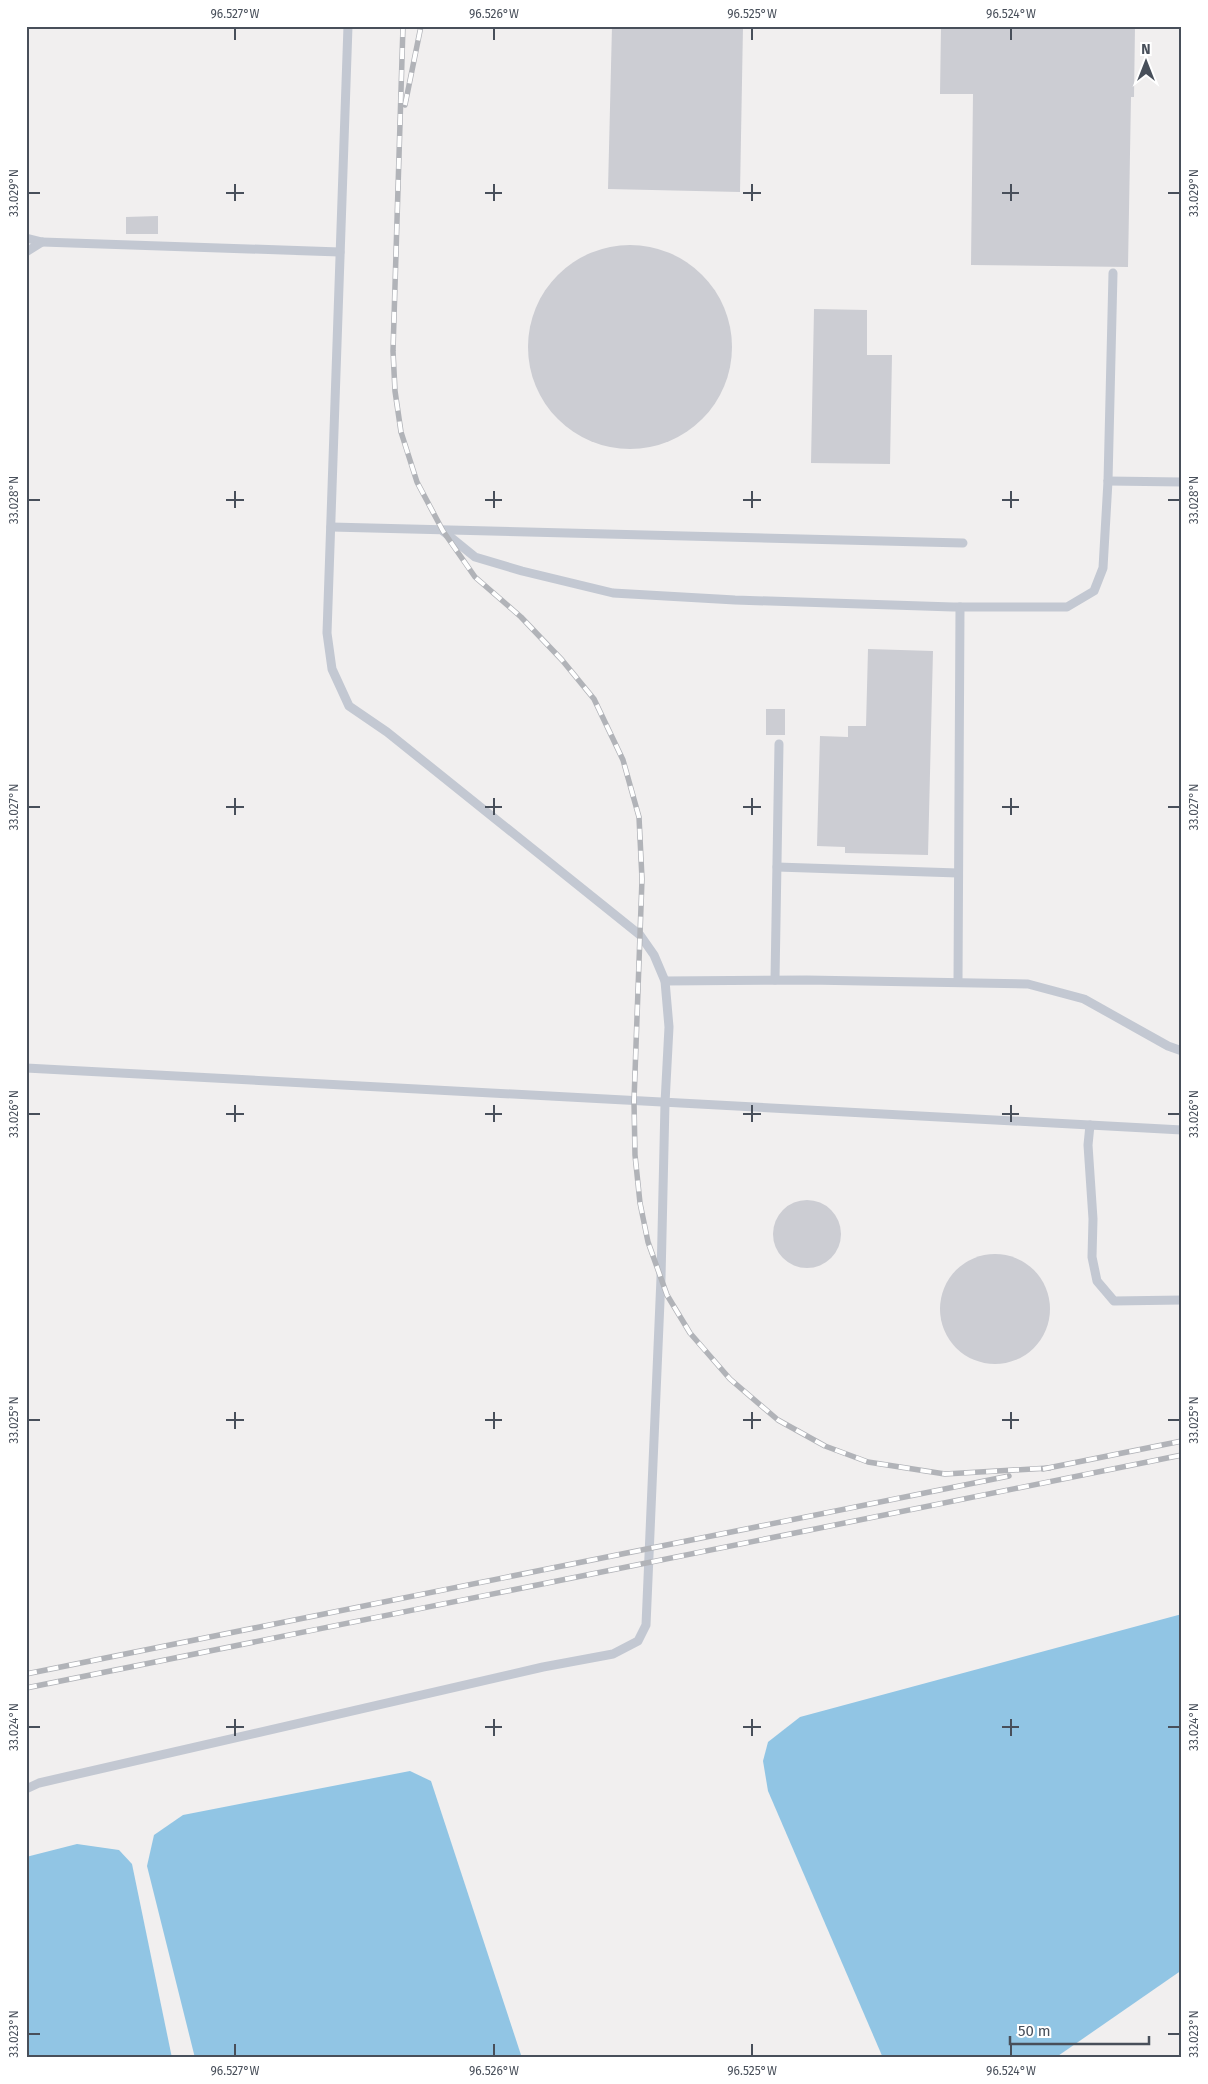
<svg xmlns="http://www.w3.org/2000/svg" width="1208" height="2084" viewBox="0 0 1208 2084" font-family="'Fira Sans',sans-serif">
	<rect width="100%" height="100%" fill="#f1efef"/>
	<g fill="#91c5e4">
		<polygon points="1182,1614 1182,1970 1055,2058 883,2058 768,1791 763,1761 768,1742 800,1717"/>
		<polygon points="410,1771 431,1781 522,2058 195,2058 147,1866 154,1835 183,1815"/>
		<polygon points="77,1844 119,1850 132,1864 172,2058 26,2058 26,1857"/>
	</g>
	<g fill="#cccdd3">
		<polygon points="612,26 743,26 740,192 608,189"/>
		<polygon points="941,26 1135,26 1134,97 1131,97 1128,267 971,265 973,94 940,94"/>
		<polygon points="158,216 158,234 126,234 126,217"/>
		<circle cx="630" cy="347" r="102"/>
		<polygon points="814,309 867,310 867,355 892,355 890,464 811,463"/>
		<polygon points="868,649 933,651 928,855 845,853 845,847 817,846 820,736 848,737 848,726 866,726"/>
		<rect x="766" y="709" width="19" height="26"/>
		<circle cx="807" cy="1234" r="34"/>
		<circle cx="995" cy="1309" r="55"/>
	</g>
	<g fill="none" stroke-linecap="round" stroke-linejoin="round">
		<g stroke="#c3c8d2" stroke-width="9">
			<polyline points="26,238 42,242 340,252"/>
			<polyline points="26,252 42,242"/>
			<polyline points="1108,481 1182,482"/>
			<polyline points="331,527 963,543"/>
			<polyline points="443,531 475,557 522,571 613,593 735,600 953,607 1067,607 1094,591 1103,568 1108,481 1113,273"/>
			<polyline points="777,867 958,873"/>
			<polyline points="775,980 779,744"/>
			<polyline points="665,981 807,980 1028,984 1084,999 1168,1046 1182,1051"/>
			<polyline points="958,982 960,607"/>
			<polyline points="26,1068 1182,1130"/>
			<polyline points="1090,1125 1088,1145 1093,1219 1092,1257 1097,1281 1114,1301 1182,1300"/>
			<polyline points="26,1789 39,1783 543,1667 613,1654 638,1641 646,1625 661,1278 665,1103 669,1027 665,981 654,955 640,935 387,732 349,706 332,669 327,633 348,26"/>
		</g>
		<g stroke="#b1b3b8" stroke-width="5.5">
			<g id="rail">
				<polyline points="403,26 393,351 395,391 401,432 417,482 443,531 475,577 521,617 562,660 594,699 623,760 639,817 642,879 634,1101 635,1155 640,1203 648,1242 667,1295 690,1333 730,1379 778,1420 825,1446 868,1462 945,1474 1049,1468"/>
				<polyline points="405,105 421,26"/>
				<polyline points="1043,1469 1182,1441"/>
				<polyline points="26,1674 1009,1476"/>
				<polyline points="26,1688 1182,1455"/>
			</g>
		</g>
		<use href="#rail" stroke="#fff" stroke-width="4" stroke-dasharray="11" stroke-linecap="butt"/>
	</g>
	<path fill="none" stroke="#484f5a" stroke-width="2" d="M235,28V40M494,28V40M752,28V40M1011,28V40M235,184V201M494,184V201M752,184V201M1011,184V201M28,193H40M226,193H244M485,193H502M743,193H761M1002,193H1019M1168,193H1180M235,491V508M494,491V508M752,491V508M1011,491V508M28,500H40M226,500H244M485,500H502M743,500H761M1002,500H1019M1168,500H1180M235,798V815M494,798V815M752,798V815M1011,798V815M28,807H40M226,807H244M485,807H502M743,807H761M1002,807H1019M1168,807H1180M235,1105V1122M494,1105V1122M752,1105V1122M1011,1105V1122M28,1114H40M226,1114H244M485,1114H502M743,1114H761M1002,1114H1019M1168,1114H1180M235,1412V1429M494,1412V1429M752,1412V1429M1011,1412V1429M28,1420H40M226,1420H244M485,1420H502M743,1420H761M1002,1420H1019M1168,1420H1180M235,1719V1736M494,1719V1736M752,1719V1736M1011,1719V1736M28,1727H40M226,1727H244M485,1727H502M743,1727H761M1002,1727H1019M1168,1727H1180M28,2034H40M1168,2034H1180M235,2044V2056M494,2044V2056M752,2044V2056M1011,2044V2056"/>
	<rect width="1208" height="2084" fill="none" stroke="#ffffff" stroke-width="55"/>
	<g transform="translate(1146 62)" stroke="#ffffff" stroke-width="4" paint-order="stroke">
	<path d="M0-4L9 19L0 12L-9 19Z" fill="#484f5a"/>
	<text y="-8" font-size="14" font-weight="bold" text-anchor="middle" fill="#484f5a">N</text>
	</g>
	<path d="M1010 2036v8h139v-8" fill="none" stroke="#484f5a" stroke-width="2.5"/>
	<text x="1018" y="2036" font-size="15" fill="#484f5a" stroke="#ffffff" stroke-width="4" paint-order="stroke">50 m</text>
	<rect x="28" y="28" width="1152" height="2028" fill="none" stroke="#484f5a" stroke-width="2"/>
	<g font-size="12" text-anchor="middle" fill="#484f5a">
		<text x="235" y="18">96.527°W</text>
		<text x="494" y="18">96.526°W</text>
		<text x="752" y="18">96.525°W</text>
		<text x="1011" y="18">96.524°W</text>
		<text transform="translate(14 193) rotate(-90)" y="4">33.029°N</text>
		<text transform="translate(1194 193) rotate(-90)" y="4">33.029°N</text>
		<text transform="translate(14 500) rotate(-90)" y="4">33.028°N</text>
		<text transform="translate(1194 500) rotate(-90)" y="4">33.028°N</text>
		<text transform="translate(14 807) rotate(-90)" y="4">33.027°N</text>
		<text transform="translate(1194 807) rotate(-90)" y="4">33.027°N</text>
		<text transform="translate(14 1114) rotate(-90)" y="4">33.026°N</text>
		<text transform="translate(1194 1114) rotate(-90)" y="4">33.026°N</text>
		<text transform="translate(14 1420) rotate(-90)" y="4">33.025°N</text>
		<text transform="translate(1194 1420) rotate(-90)" y="4">33.025°N</text>
		<text transform="translate(14 1727) rotate(-90)" y="4">33.024°N</text>
		<text transform="translate(1194 1727) rotate(-90)" y="4">33.024°N</text>
		<text transform="translate(14 2034) rotate(-90)" y="4">33.023°N</text>
		<text transform="translate(1194 2034) rotate(-90)" y="4">33.023°N</text>
		<text x="235" y="2075">96.527°W</text>
		<text x="494" y="2075">96.526°W</text>
		<text x="752" y="2075">96.525°W</text>
		<text x="1011" y="2075">96.524°W</text>
	</g>
</svg>
